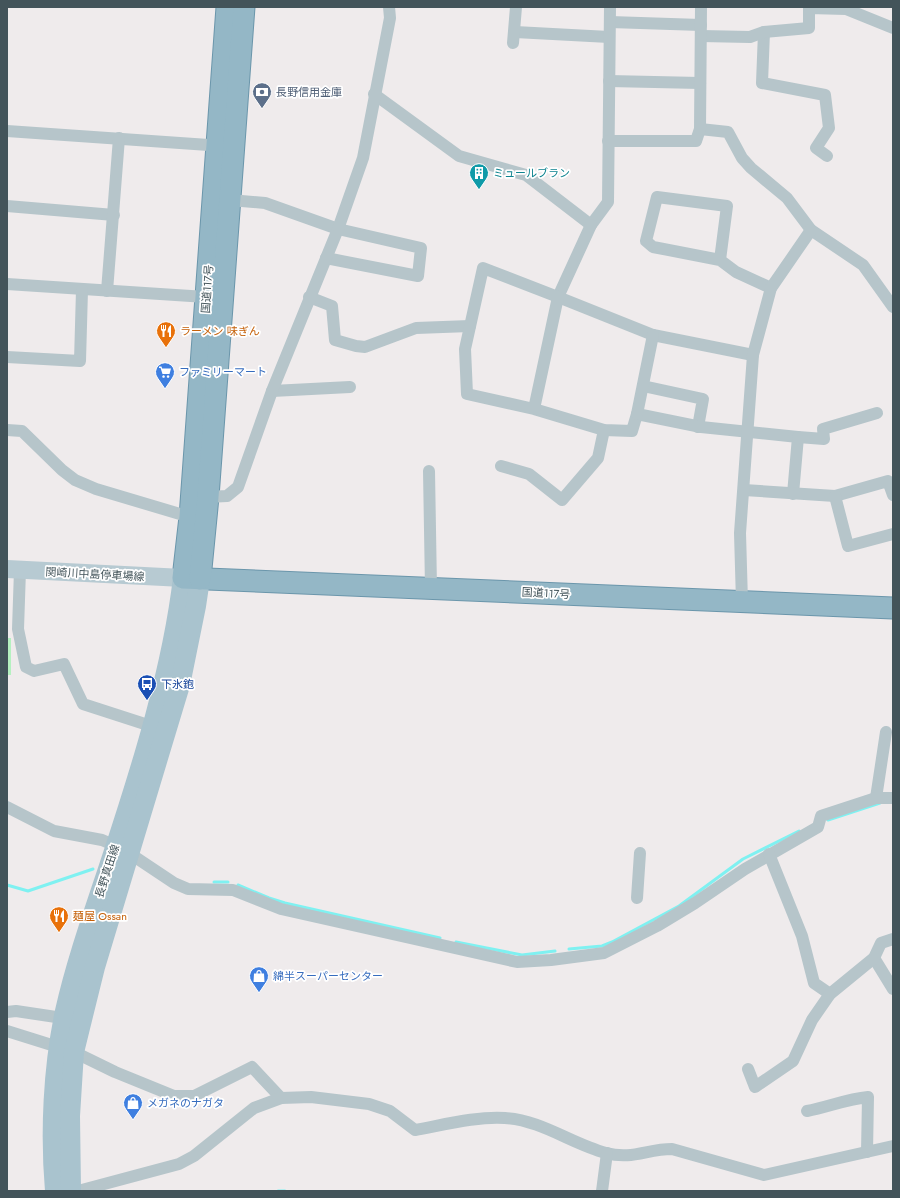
<svg xmlns="http://www.w3.org/2000/svg" width="900" height="1198" viewBox="0 0 900 1198" font-family="Jost,'Noto Sans JP',sans-serif">
	<rect width="100%" height="100%" fill="#efebec"/>
	<rect fill="#b5f1c0" x="7" y="638" width="4" height="37"/>
	<g fill="none" stroke-linecap="round" stroke-linejoin="round">
		<g stroke="#7ff1f1" stroke-width="3">
			<polyline points="828,820 880,803"/>
			<polyline points="214,882 228,882"/>
			<polyline points="7,885 28,891 93,869"/>
			<polyline points="238,885 269,898 285,903 440,938"/>
			<polyline points="456,942 522,955 555,951"/>
			<polyline points="569,949 602,946 612,942 679,906 743,859 799,831"/>
			<polyline points="278,1191 285,1191"/>
		</g>
		<g stroke="#6b96ab" stroke-width="23">
			<g id="trunk">
				<polyline points="227,7 190,517 183,578 893,608"/>
				<polyline points="200,579 208,497 244,7"/>
			</g>
		</g>
		<g stroke="#b6c5ca" stroke-width="12">
			<polyline points="610,22 701,25"/>
			<polyline points="515,32 609,37"/>
			<polyline points="764,32 762,83 825,95 829,128 816,148 827,156"/>
			<polyline points="701,36 750,37 764,32 809,28 809,8 846,9 893,28"/>
			<polyline points="513,43 516,7"/>
			<polyline points="609,81 700,83"/>
			<polyline points="374,94 459,156 526,175 591,225 608,202 610,7"/>
			<polyline points="700,129 728,132 742,158 751,168 787,198 811,230 863,265 893,307"/>
			<polyline points="7,131 223,146"/>
			<polyline points="608,141 696,141 700,129 701,7"/>
			<polyline points="230,200 265,203 338,229 421,248 418,276 326,258"/>
			<polyline points="7,206 114,215"/>
			<polyline points="591,225 558,297 653,335 753,355"/>
			<polyline points="720,260 727,206 657,197 646,241 653,247 720,260 736,272 771,288"/>
			<polyline points="7,284 206,297"/>
			<polyline points="107,291 119,138"/>
			<polyline points="309,297 332,306 335,340 356,346 365,347 416,328 470,326"/>
			<polyline points="7,357 80,361 82,290"/>
			<polyline points="643,386 703,399 698,427"/>
			<polyline points="272,391 350,387"/>
			<polyline points="534,409 558,297 483,268 465,349 467,394 534,409 604,430 632,431 637,414 701,427 798,437 793,494"/>
			<polyline points="637,414 653,335"/>
			<polyline points="7,430 22,431 62,470 75,480 96,489 190,517"/>
			<polyline points="798,437 824,439 823,429 877,413"/>
			<polyline points="501,466 529,474 562,500 598,458 604,430"/>
			<polyline points="429,471 431,588"/>
			<polyline points="744,490 835,496 888,481 893,495"/>
			<polyline points="835,496 848,546 893,534"/>
			<polyline points="208,497 227,496 238,487 272,391 338,229 363,158 390,18 389,7"/>
			<polyline points="20,570 18,629 26,667 34,671 64,664 83,704 151,726"/>
			<polyline points="742,602 740,533 753,355 771,288 811,230"/>
			<polyline points="876,798 886,732"/>
			<polyline points="7,807 54,831 102,840 116,846"/>
			<polyline points="129,853 174,883 188,889 233,890 281,909 517,962 551,960 604,953 657,926 695,903 745,869 818,827 821,816 876,798 893,798"/>
			<polyline points="769,854 802,936 814,983 830,994"/>
			<polyline points="637,898 640,853"/>
			<polyline points="874,958 893,989"/>
			<polyline points="7,1012 16,1011 56,1017"/>
			<polyline points="7,1031 74,1052 115,1072 174,1096 194,1096 252,1067 281,1098"/>
			<polyline points="748,1069 755,1087 793,1061 812,1020 830,994 874,958 881,943 893,939"/>
			<path d="M807,1111C828,1107 847,1099 868,1097L867,1152"/>
			<path d="M78,1191L179,1164L194,1156L254,1108L281,1098L311,1097L369,1104L390,1111L415,1130C443,1125 478,1116 505,1118C541,1120 572,1144 606,1153C632,1160 647,1149 672,1149L764,1175L893,1146"/>
			<polyline points="602,1191 607,1153"/>
		</g>
		<polyline stroke="#b7cad2" stroke-width="18" points="7,569 183,578"/>
		<g stroke="#a9c3ce" stroke-width="20">
			<path d="M55,1191C50,1133 53,1068 65,1011C77,958 96,906 113,854C142,766 172,670 183,578"/>
			<polyline points="71,1191 70,1116 74,1052 95,967 180,685 196,606 200,579"/>
		</g>
		<use href="#trunk" stroke="#94b7c6" stroke-width="21"/>
	</g>
	<defs>
		<g id="bank-pin" transform="scale(1)"><path d="M0 17L-7.5 6A9.5 9.5 0 1 1 7.5 6Z" fill="#5c6f8a" stroke="#fff"/><path d="M-6-4H6V4H-6ZM0-2.3a2.3 2.3 0 1 0 0 4.6a2.3 2.3 0 1 0 0-4.6Z" fill="#fff"/></g>
		<g id="building-pin" transform="scale(1)"><path d="M0 17L-7.5 6A9.5 9.5 0 1 1 7.5 6Z" fill="#0f9aa8" stroke="#fff"/><path d="M-4-6H4V6H1V3H-1V6H-4ZM-2.5-4.3h1.7v1.8h-1.7ZM.8-4.3h1.7v1.8H.8ZM-2.5-1h1.7V.8h-1.7ZM.8-1h1.7V.8H.8Z" fill="#fff"/></g>
		<g id="restaurant-pin" transform="scale(1)"><path d="M0 17L-7.5 6A9.5 9.5 0 1 1 7.5 6Z" fill="#e8710a" stroke="#fff"/><path d="M-5-6h1v4h1v-4h1v4h1v-4h1v5L-1.5 .5V6h-2V.5L-5-1ZM5-6V6H3V1.5H1.5Q1.5-4 5-6Z" fill="#fff"/></g>
		<g id="supermarket-pin" transform="scale(1)"><path d="M0 17L-7.5 6A9.5 9.5 0 1 1 7.5 6Z" fill="#3f7fe0" stroke="#fff"/><path d="M-6-5.5h2.5l.6 2H6L4.5 2H-2.5L-4.4-4H-6ZM-1.5 3.2a1.3 1.3 0 1 0 .1 0ZM3 3.2a1.3 1.3 0 1 0 .1 0Z" fill="#fff"/></g>
		<g id="bus-pin" transform="scale(1)"><path d="M0 17L-7.5 6A9.5 9.5 0 1 1 7.5 6Z" fill="#1a4fb4" stroke="#fff"/><path d="M-5-6H5V4H4V6H2V4H-2V6H-4V4H-5ZM-3.5-4V0h7V-4ZM-3.5 1.2v1.5H-2V1.2ZM2 1.2v1.5H3.5V1.2Z" fill="#fff"/></g>
		<g id="shop-pin" transform="scale(1)"><path d="M0 17L-7.5 6A9.5 9.5 0 1 1 7.5 6Z" fill="#3f7fe0" stroke="#fff"/><path d="M-5-2.5h2.3a2.7 3.5 0 0 1 5.4 0H5L5.5 6h-11ZM-1.5-2.5h3a1.5 2.3 0 0 0-3 0Z" fill="#fff"/></g>
	</defs>
	<g fill-rule="evenodd">
		<use href="#bank-pin" x="262" y="92"/>
		<use href="#building-pin" x="479" y="173"/>
		<use href="#restaurant-pin" x="166" y="331"/>
		<use href="#supermarket-pin" x="165" y="372"/>
		<use href="#bus-pin" x="147" y="684"/>
		<use href="#restaurant-pin" x="59" y="916"/>
		<use href="#shop-pin" x="259" y="976"/>
		<use href="#shop-pin" x="133" y="1103"/>
	</g>
	<g text-anchor="middle" stroke-width="3.5" stroke-linejoin="round" paint-order="stroke">
		<g font-size="11" fill="#4e5e75" stroke="#fff" text-anchor="start">
			<text x="276" y="96">長野信用金庫</text>
		</g>
		<g font-size="11" fill="#0d838f" stroke="#fff" text-anchor="start">
			<text x="493" y="177">ミュールブラン</text>
		</g>
		<g font-size="11" fill="#43545a" stroke="#fff">
			<text transform="translate(207 289) rotate(-86)" y="4">国道117号</text>
			<text transform="translate(95 574) rotate(3)" y="4">関崎川中島停車場線</text>
			<text transform="translate(546 593) rotate(3)" y="4">国道117号</text>
			<text transform="translate(107 871) rotate(-72)" y="4">長野真田線</text>
		</g>
		<g font-size="11" fill="#c56008" stroke="#fff" text-anchor="start">
			<text x="180" y="335">ラーメン 味ぎん</text>
			<text x="73" y="920">麺屋 Ossan</text>
		</g>
		<g font-size="11" fill="#366cbe" stroke="#fff" text-anchor="start">
			<text x="179" y="376">ファミリーマート</text>
			<text x="273" y="980">綿半スーパーセンター</text>
			<text x="147" y="1107">メガネのナガタ</text>
		</g>
		<g font-size="11" fill="#164399" stroke="#fff" text-anchor="start">
			<text x="161" y="688">下氷鉋</text>
		</g>
	</g>
	<rect width="900" height="1198" fill="none" stroke="#43545a" stroke-width="16"/>
</svg>
